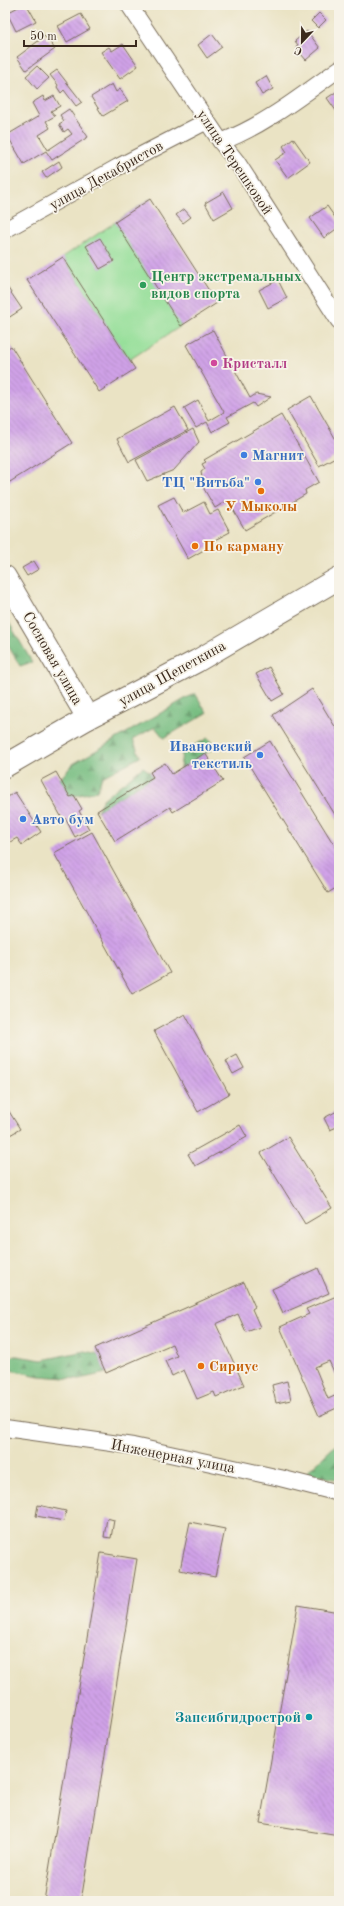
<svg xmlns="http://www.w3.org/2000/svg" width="344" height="1906" viewBox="0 0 344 1906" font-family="'Old Standard TT',serif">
	<defs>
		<pattern id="forest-firs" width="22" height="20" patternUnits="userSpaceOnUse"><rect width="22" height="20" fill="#78be82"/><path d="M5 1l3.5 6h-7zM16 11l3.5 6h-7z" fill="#649b6a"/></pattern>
		<pattern id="building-back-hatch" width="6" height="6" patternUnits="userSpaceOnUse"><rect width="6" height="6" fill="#d0a2e8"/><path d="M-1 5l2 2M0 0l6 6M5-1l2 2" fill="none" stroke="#aa84bb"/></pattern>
	</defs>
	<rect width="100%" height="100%" fill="#f7f3e8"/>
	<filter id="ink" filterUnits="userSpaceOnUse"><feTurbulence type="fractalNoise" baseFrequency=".025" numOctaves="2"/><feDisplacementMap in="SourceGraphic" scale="8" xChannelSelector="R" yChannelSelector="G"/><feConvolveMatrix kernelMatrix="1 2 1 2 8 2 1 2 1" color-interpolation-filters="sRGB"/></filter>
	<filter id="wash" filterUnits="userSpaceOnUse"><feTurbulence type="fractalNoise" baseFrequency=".012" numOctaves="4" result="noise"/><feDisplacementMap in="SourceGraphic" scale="16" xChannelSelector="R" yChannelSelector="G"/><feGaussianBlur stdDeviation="0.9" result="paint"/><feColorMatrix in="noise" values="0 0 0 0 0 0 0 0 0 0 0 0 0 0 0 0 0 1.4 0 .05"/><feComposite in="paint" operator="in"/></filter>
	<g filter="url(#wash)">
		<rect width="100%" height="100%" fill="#eae3c4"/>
		<polygon fill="#96df9a" stroke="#68845c" points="150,199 181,326 129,360 63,257"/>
		<g fill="url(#forest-firs)" stroke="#5a7450">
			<polygon points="5,616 32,662 20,666 5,640"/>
			<polygon points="195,693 207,713 164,738 155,727 133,739 140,757 102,777 97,791 70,797 60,779 73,764"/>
			<polygon points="208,738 217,746 180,769 182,752"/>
			<polygon points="143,767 150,772 153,777 97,811 103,799"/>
			<polygon points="85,1351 98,1354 106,1373 79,1379 39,1376 5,1369 5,1357 17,1356 42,1360"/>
			<polygon points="339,1442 339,1480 306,1473"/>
		</g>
		<g id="blocks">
			<g fill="url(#building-back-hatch)">
				<polygon points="22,5 27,5 36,21 16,31 7,13"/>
				<polygon points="319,13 326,20 318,28 311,21"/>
				<polygon points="81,14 90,29 67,42 58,26"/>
				<polygon points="307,31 320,48 306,60 296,48 298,45 295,41"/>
				<polygon points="212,34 222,47 207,58 198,45"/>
				<polygon points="45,36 55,49 26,70 17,57"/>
				<polygon points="123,44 138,66 120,79 101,52 109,47 112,51"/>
				<polygon points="37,66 49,78 37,89 26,76"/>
				<polygon points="57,70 82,102 76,106 64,90 61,93 57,87 58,85 50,75"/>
				<polygon points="266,76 273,89 262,95 255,83"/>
				<polygon points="112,84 116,92 120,89 128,101 103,116 91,97"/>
				<polygon points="339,90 339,115 327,98"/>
				<polygon points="43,96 45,101 54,96 60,106 51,111 55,116 46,121 50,128 39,135 48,150 72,134 68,129 64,132 59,124 64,121 60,115 69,109 88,137 52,160 46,151 24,164 7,135 39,116 32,103"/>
				<polygon points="293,138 310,162 288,178 275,160 287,152 283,146"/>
				<polygon points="59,161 62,167 46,178 42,172"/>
				<polygon points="224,192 233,208 214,219 205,203"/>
				<polygon points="150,199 217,303 181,326 115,222"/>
				<polygon points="327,206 339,223 339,227 324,238 310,218"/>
				<polygon points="184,209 191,217 183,223 176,215"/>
				<polygon points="100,238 114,261 100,269 86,246"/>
				<polygon points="63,257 135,369 99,392 27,280"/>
				<polygon points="278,280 287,298 268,308 259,290"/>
				<polygon points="5,284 22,309 5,320"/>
				<polygon points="213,330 250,398 256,394 271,397 256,407 253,403 227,417 230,422 212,432 207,422 196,428 184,408 198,400 209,421 224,412 186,345"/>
				<polygon points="11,346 72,443 5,485 5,350"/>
				<polygon points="311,396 339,445 339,455 319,466 287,410"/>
				<polygon points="175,407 188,430 129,462 117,439"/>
				<polygon points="281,415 319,482 305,490 306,494 245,530 228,500 215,508 204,489 201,472 205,469 202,464 206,462 204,460"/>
				<polygon points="193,429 199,442 174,470 147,481 136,460"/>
				<polygon points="174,497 183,513 204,502 210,514 218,510 230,532 207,544 209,547 188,559 158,505"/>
				<polygon points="34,561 39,569 27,576 22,568"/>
				<polygon points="269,667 284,694 272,701 256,674"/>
				<polygon points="312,689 339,733 339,821 273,715"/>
				<polygon points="270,741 339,853 339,886 328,893 244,757"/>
				<polygon points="205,753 223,781 173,812 170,807 115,841 97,811 153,777 150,772 165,763 172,774"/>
				<polygon points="56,772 70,797 74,795 82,809 79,811 89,829 75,837 65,818 63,820 41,780"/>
				<polygon points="15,792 41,832 22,845 17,838 5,845 5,799"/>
				<polygon points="92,832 170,973 132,994 54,853"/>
				<polygon points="185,1014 229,1094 198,1112 154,1031"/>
				<polygon points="237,1055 244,1068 233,1074 226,1061"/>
				<polygon points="5,1105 20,1129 5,1138"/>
				<polygon points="339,1110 339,1126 330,1130 324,1118"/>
				<polygon points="240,1125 247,1137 195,1166 188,1154"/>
				<polygon points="288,1137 332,1208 305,1224 261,1153"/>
				<polygon points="318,1268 329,1293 283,1313 272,1289"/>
				<polygon points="244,1282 255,1307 252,1309 260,1327 246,1332 238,1314 216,1324 244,1385 216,1397 214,1392 197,1399 184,1370 172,1376 165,1361 177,1356 172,1344 106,1373 95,1348"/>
				<polygon points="339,1295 339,1383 329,1361 315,1367 328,1399 339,1394 339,1407 319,1416 280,1327 309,1314 306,1309"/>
				<polygon points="287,1381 291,1400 276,1403 272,1385"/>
				<polygon points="38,1505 66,1511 64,1521 36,1516"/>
				<polygon points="107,1518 114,1520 111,1538 104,1537"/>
				<polygon points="190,1522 225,1529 215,1577 180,1570"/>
				<polygon points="101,1553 137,1559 81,1901 44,1901"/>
				<polygon points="298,1605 339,1612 339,1836 260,1823"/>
			</g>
		</g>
	</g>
	<g filter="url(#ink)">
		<use href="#blocks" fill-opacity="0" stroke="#786b58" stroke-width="1"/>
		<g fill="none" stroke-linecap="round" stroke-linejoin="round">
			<g stroke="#786b58" stroke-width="18">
				<g id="street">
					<polyline points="129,5 221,142 237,162 339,321"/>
					<path d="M221,142C265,125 301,96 339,69"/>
					<polyline points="5,230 118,167 207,121"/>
					<polyline points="5,1428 133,1446 280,1478 339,1493"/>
				</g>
			</g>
			<g stroke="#786b58" stroke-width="24">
				<polyline id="secondary" points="5,766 88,718"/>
			</g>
			<g stroke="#786b58" stroke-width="24">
				<polyline id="primary" points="5,577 88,718 197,661 339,578"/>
			</g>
			<use href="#street" stroke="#fff" stroke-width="16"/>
			<use href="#secondary" stroke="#fff" stroke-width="22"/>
			<use href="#primary" stroke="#fff" stroke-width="22"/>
		</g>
	</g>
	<circle fill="#2e9e5b" stroke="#f7f3e8" stroke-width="1.5" cx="143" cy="285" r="4"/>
	<circle fill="#d1479c" stroke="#f7f3e8" stroke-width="1.5" cx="214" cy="363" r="4"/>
	<g fill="#3f7fe0" stroke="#f7f3e8" stroke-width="1.5">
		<circle cx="244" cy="455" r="4"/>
		<circle cx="258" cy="482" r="4"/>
		<circle cx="260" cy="755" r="4"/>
		<circle cx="23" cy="819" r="4"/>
	</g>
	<g fill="#e8710a" stroke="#f7f3e8" stroke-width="1.5">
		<circle cx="261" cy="491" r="4"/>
		<circle cx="195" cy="546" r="4"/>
		<circle cx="201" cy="1366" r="4"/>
	</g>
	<circle fill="#0f9aa8" stroke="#f7f3e8" stroke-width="1.5" cx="309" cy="1717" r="4"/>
	<g text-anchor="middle" stroke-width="3.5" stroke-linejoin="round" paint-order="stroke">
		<g font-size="15" fill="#3b2a1e" stroke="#f7f3e8">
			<text transform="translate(235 162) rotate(56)" y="5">улица Терешковой</text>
			<text transform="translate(106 175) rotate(-29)" y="5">улица Декабристов</text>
			<text transform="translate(53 658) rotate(60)" y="5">Сосновая улица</text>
			<text transform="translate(172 673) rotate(-29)" y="5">улица Щепеткина</text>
			<text transform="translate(173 1456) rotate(11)" y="5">Инженерная улица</text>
		</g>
		<g font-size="15" font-weight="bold" fill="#27864d" stroke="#f7f3e8" text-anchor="start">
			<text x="151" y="281">Центр экстремальных<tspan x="151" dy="17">видов спорта</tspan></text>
		</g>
		<g font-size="15" font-weight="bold" fill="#b23c85" stroke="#f7f3e8" text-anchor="start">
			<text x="222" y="368">Кристалл</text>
		</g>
		<g font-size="15" font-weight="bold" fill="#366cbe" stroke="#f7f3e8" text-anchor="start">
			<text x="252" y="460">Магнит</text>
			<text x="250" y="487" text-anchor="end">ТЦ "Витьба"</text>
			<text x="252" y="751" text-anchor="end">Ивановский<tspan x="252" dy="17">текстиль</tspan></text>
			<text x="31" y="824">Авто бум</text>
		</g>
		<g font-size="15" font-weight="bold" fill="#c56008" stroke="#f7f3e8" text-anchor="start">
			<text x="261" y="511" text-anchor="middle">У Мыколы</text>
			<text x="203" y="551">По карману</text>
			<text x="209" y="1371">Сириус</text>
		</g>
		<g font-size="15" font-weight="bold" fill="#0d838f" stroke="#f7f3e8" text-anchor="end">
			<text x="301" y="1722">Запсибгидрострой</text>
		</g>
	</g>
	<rect width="344" height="1906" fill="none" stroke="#f7f3e8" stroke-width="20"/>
	<g transform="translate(302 42) rotate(202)" stroke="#f7f3e8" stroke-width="3" paint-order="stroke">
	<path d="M0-3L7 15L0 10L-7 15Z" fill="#3b2a1e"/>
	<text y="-6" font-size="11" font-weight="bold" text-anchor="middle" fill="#3b2a1e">С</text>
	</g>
	<path d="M24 40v6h112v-6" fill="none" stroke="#3b2a1e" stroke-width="2"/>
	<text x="30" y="40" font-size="12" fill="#3b2a1e" stroke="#f7f3e8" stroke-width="3" paint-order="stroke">50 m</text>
</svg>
